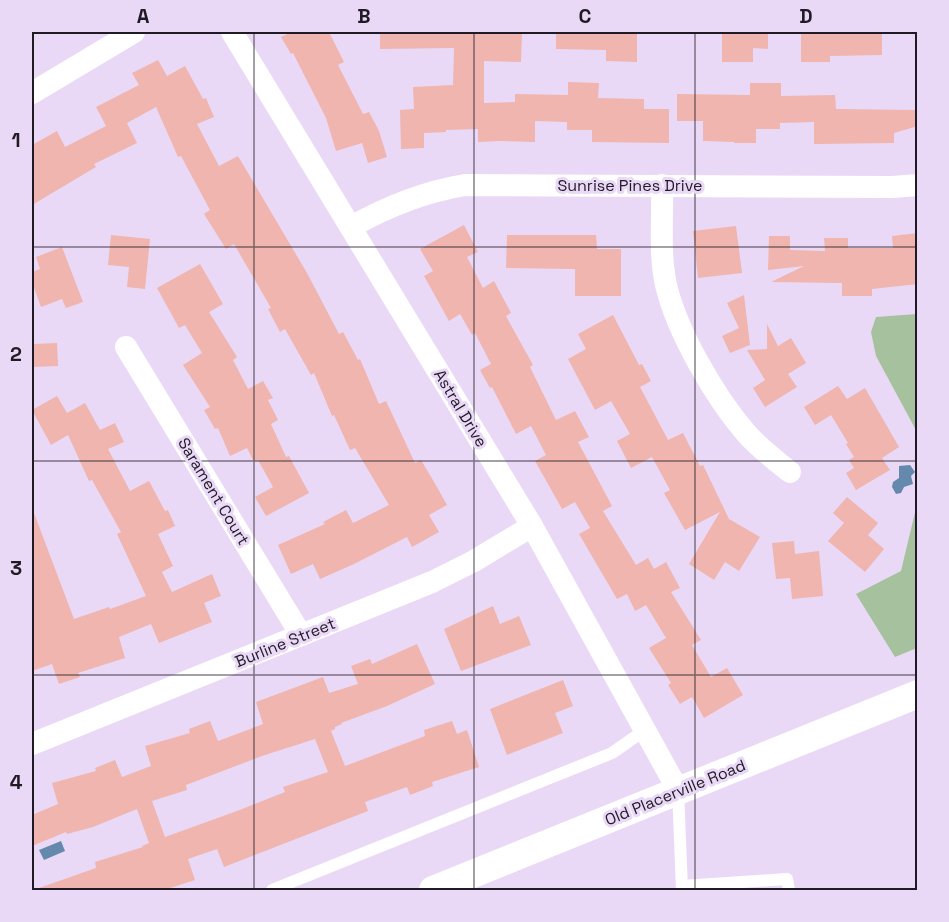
<svg xmlns="http://www.w3.org/2000/svg" width="949" height="922" viewBox="0 0 949 922" font-family="'Space Grotesk',sans-serif">
	<rect width="100%" height="100%" fill="#ead9f6"/>
	<g fill="#a6c19d">
		<polygon points="917,314 918,314 917,432 876,356 871,332 876,317"/>
		<polygon points="917,504 917,648 895,657 856,594 901,571"/>
	</g>
	<g fill="#6489ad">
		<polygon points="910,465 915,472 911,476 913,484 904,487 901,493 896,494 892,487 893,482 899,478 899,466"/>
		<polygon points="61,841 65,851 44,860 39,850"/>
	</g>
	<g fill="#efb5ae" fill-rule="evenodd">
		<polygon points="292,32 329,32 344,62 338,65 363,114 369,112 379,131 387,157 368,163 362,143 336,151 326,118 293,53 291,54 281,37"/>
		<polygon points="380,32 522,32 521,62 484,61 484,103 515,102 515,94 568,95 568,82 599,83 598,98 644,99 644,109 669,109 669,143 592,142 592,130 567,130 567,122 535,121 535,142 500,141 478,142 478,129 446,130 446,132 424,133 424,148 401,149 400,110 414,109 413,87 453,85 454,48 380,49"/>
		<polygon points="556,32 637,32 637,62 606,61 606,50 556,49"/>
		<polygon points="722,32 768,32 768,49 753,48 753,62 722,62"/>
		<polygon points="801,32 882,32 882,55 830,56 830,62 801,62"/>
		<polygon points="158,60 167,76 185,66 203,99 206,98 214,117 197,124 219,166 238,156 307,273 339,334 343,332 358,360 360,359 379,404 386,401 415,463 421,460 437,487 447,505 429,515 439,532 412,547 407,537 354,564 320,579 313,564 291,574 278,545 325,524 323,522 346,510 353,523 389,505 355,448 350,450 334,415 332,416 314,373 311,375 285,329 280,332 268,309 271,308 234,244 226,249 204,214 210,210 181,156 178,157 156,107 127,123 137,143 94,164 96,167 32,205 32,145 57,131 65,147 106,126 96,107 139,85 132,73"/>
		<polygon points="750,83 781,83 781,96 835,95 836,109 918,110 918,126 894,133 894,143 814,144 814,122 780,123 780,129 756,129 756,143 734,143 734,142 703,141 703,121 677,121 677,94 750,95"/>
		<polygon points="464,225 478,252 467,257 483,288 494,281 511,313 506,316 533,365 530,367 556,420 575,411 589,437 578,442 612,506 603,511 636,565 648,558 654,569 666,562 680,588 671,592 701,640 692,645 711,677 727,668 743,695 704,718 692,697 680,704 668,685 671,683 649,648 666,638 646,605 635,611 627,594 617,599 579,534 590,528 575,502 562,509 535,461 546,455 531,426 516,434 492,387 490,388 480,370 491,364 475,333 472,335 460,314 449,321 424,276 433,271 420,249"/>
		<polygon points="736,226 742,273 698,278 693,231"/>
		<polygon points="918,233 918,284 872,289 872,296 842,296 842,283 771,282 804,266 768,270 769,236 790,236 790,250 825,251 824,238 848,238 848,248 893,248 892,236"/>
		<polygon points="111,235 150,239 145,289 127,287 129,267 108,265"/>
		<polygon points="507,235 596,235 597,249 621,249 621,296 575,296 575,269 506,268"/>
		<polygon points="62,247 83,302 66,308 62,299 41,307 32,282 32,272 40,269 36,257"/>
		<polygon points="200,264 223,304 209,312 237,357 233,360 248,389 263,381 273,398 268,400 278,420 271,424 286,457 289,456 309,493 266,516 255,497 273,487 258,460 254,462 247,448 230,456 218,428 215,429 204,410 210,407 183,365 202,353 185,325 179,328 157,288"/>
		<polygon points="744,295 750,345 730,353 722,336 739,328 727,303"/>
		<polygon points="613,315 639,365 642,364 651,381 640,387 668,440 683,433 700,466 703,465 729,519 760,537 739,571 725,562 714,580 689,564 720,512 685,530 664,493 670,490 652,457 631,468 617,441 630,434 611,401 595,410 568,359 586,349 578,334"/>
		<polygon points="767,324 778,346 791,338 806,363 788,374 797,387 765,407 753,388 765,380 747,350 767,349"/>
		<polygon points="57,343 58,366 32,367 32,344"/>
		<polygon points="838,386 847,399 865,388 899,447 882,458 890,470 856,490 846,473 854,468 849,460 854,457 846,444 848,443 831,415 815,425 804,407"/>
		<polygon points="57,396 67,413 85,403 100,430 115,423 124,442 108,449 130,491 149,481 165,511 168,510 175,526 158,534 173,566 162,572 172,592 212,574 221,596 204,603 212,622 159,643 151,624 119,637 125,658 78,673 80,677 59,684 52,664 32,671 32,513 34,513 74,619 109,607 110,609 146,596 117,534 121,532 92,480 89,481 68,435 51,445 32,410"/>
		<polygon points="847,497 878,523 868,535 884,549 865,572 828,541 844,523 833,513"/>
		<polygon points="794,541 795,554 819,551 823,596 792,599 790,578 776,579 772,543"/>
		<polygon points="493,606 500,624 519,616 531,645 461,671 444,629"/>
		<path d="M417,644L435,684L387,706L341,723L342,724L335,727V729L331,731L345,766L425,736L424,730L452,721L457,734L467,730L479,767L432,782L433,786L410,795L407,787L365,802L368,811L224,867L217,849L188,859L195,880L161,891H39V888L96,868L95,862L143,847L142,846L149,843L137,809L93,827L67,834L66,832L32,846V815L58,804L52,783L96,771L95,768L115,760L122,777L151,766L145,746L190,733L189,729L210,721L218,741L245,731L263,724L256,702L323,677L329,693L358,684L351,666L370,659L372,664ZM315,739L328,772L283,787L285,792L237,811L165,837L152,801L187,790L186,785L262,756Z"/>
		<polygon points="563,680 573,706 555,713 563,733 507,755 490,709"/>
	</g>
	<g fill="none" stroke-linecap="round" stroke-linejoin="round">
		<g stroke="#fff" stroke-width="12">
			<polyline points="678,790 682,890"/>
			<polyline points="682,886 787,879 789,890"/>
			<polyline points="272,890 612,753 645,730"/>
		</g>
		<g stroke="#fff" stroke-width="22">
			<polyline points="232,32 532,526 678,790"/>
			<polyline points="32,93 134,32"/>
			<path d="M662,185C663,218 659,253 666,285C677,332 715,397 746,433C759,448 775,460 790,472"/>
			<path d="M351,227C388,206 423,192 465,185L892,187L918,185"/>
			<polyline points="126,347 301,635"/>
			<polyline points="32,744 432,582 474,561 532,526"/>
		</g>
		<polyline stroke="#fff" stroke-width="28" points="433,890 918,694"/>
	</g>
	<path fill="none" stroke="#201a24" stroke-width="1.5" stroke-opacity="0.55" d="M254,32V890M474,32V890M695,32V890M32,247H918M32,461H918M32,675H918"/>
	<g text-anchor="middle" stroke-width="6" stroke-linejoin="round" paint-order="stroke">
		<g font-size="16" fill="#201a24" stroke="#ead9f6">
			<text x="630" y="191">Sunrise Pines Drive</text>
			<text transform="translate(461 408) rotate(59)" y="6">Astral Drive</text>
			<text transform="translate(214 491) rotate(59)" y="6">Sarament Court</text>
			<text transform="translate(285 642) rotate(-22)" y="6">Burline Street</text>
			<text transform="translate(675 792) rotate(-22)" y="6">Old Placerville Road</text>
		</g>
	</g>
	<rect width="949" height="922" fill="none" stroke="#ead9f6" stroke-width="66"/>
	<rect x="33" y="33" width="883" height="856" fill="none" stroke="#201a24" stroke-width="2"/>
	<g font-size="20" text-anchor="middle" font-weight="bold" fill="#201a24">
		<text x="143" y="23">A</text>
		<text x="364" y="23">B</text>
		<text x="585" y="23">C</text>
		<text x="806" y="23">D</text>
		<text x="16" y="147">1</text>
		<text x="16" y="361">2</text>
		<text x="16" y="575">3</text>
		<text x="16" y="789">4</text>
	</g>
</svg>
